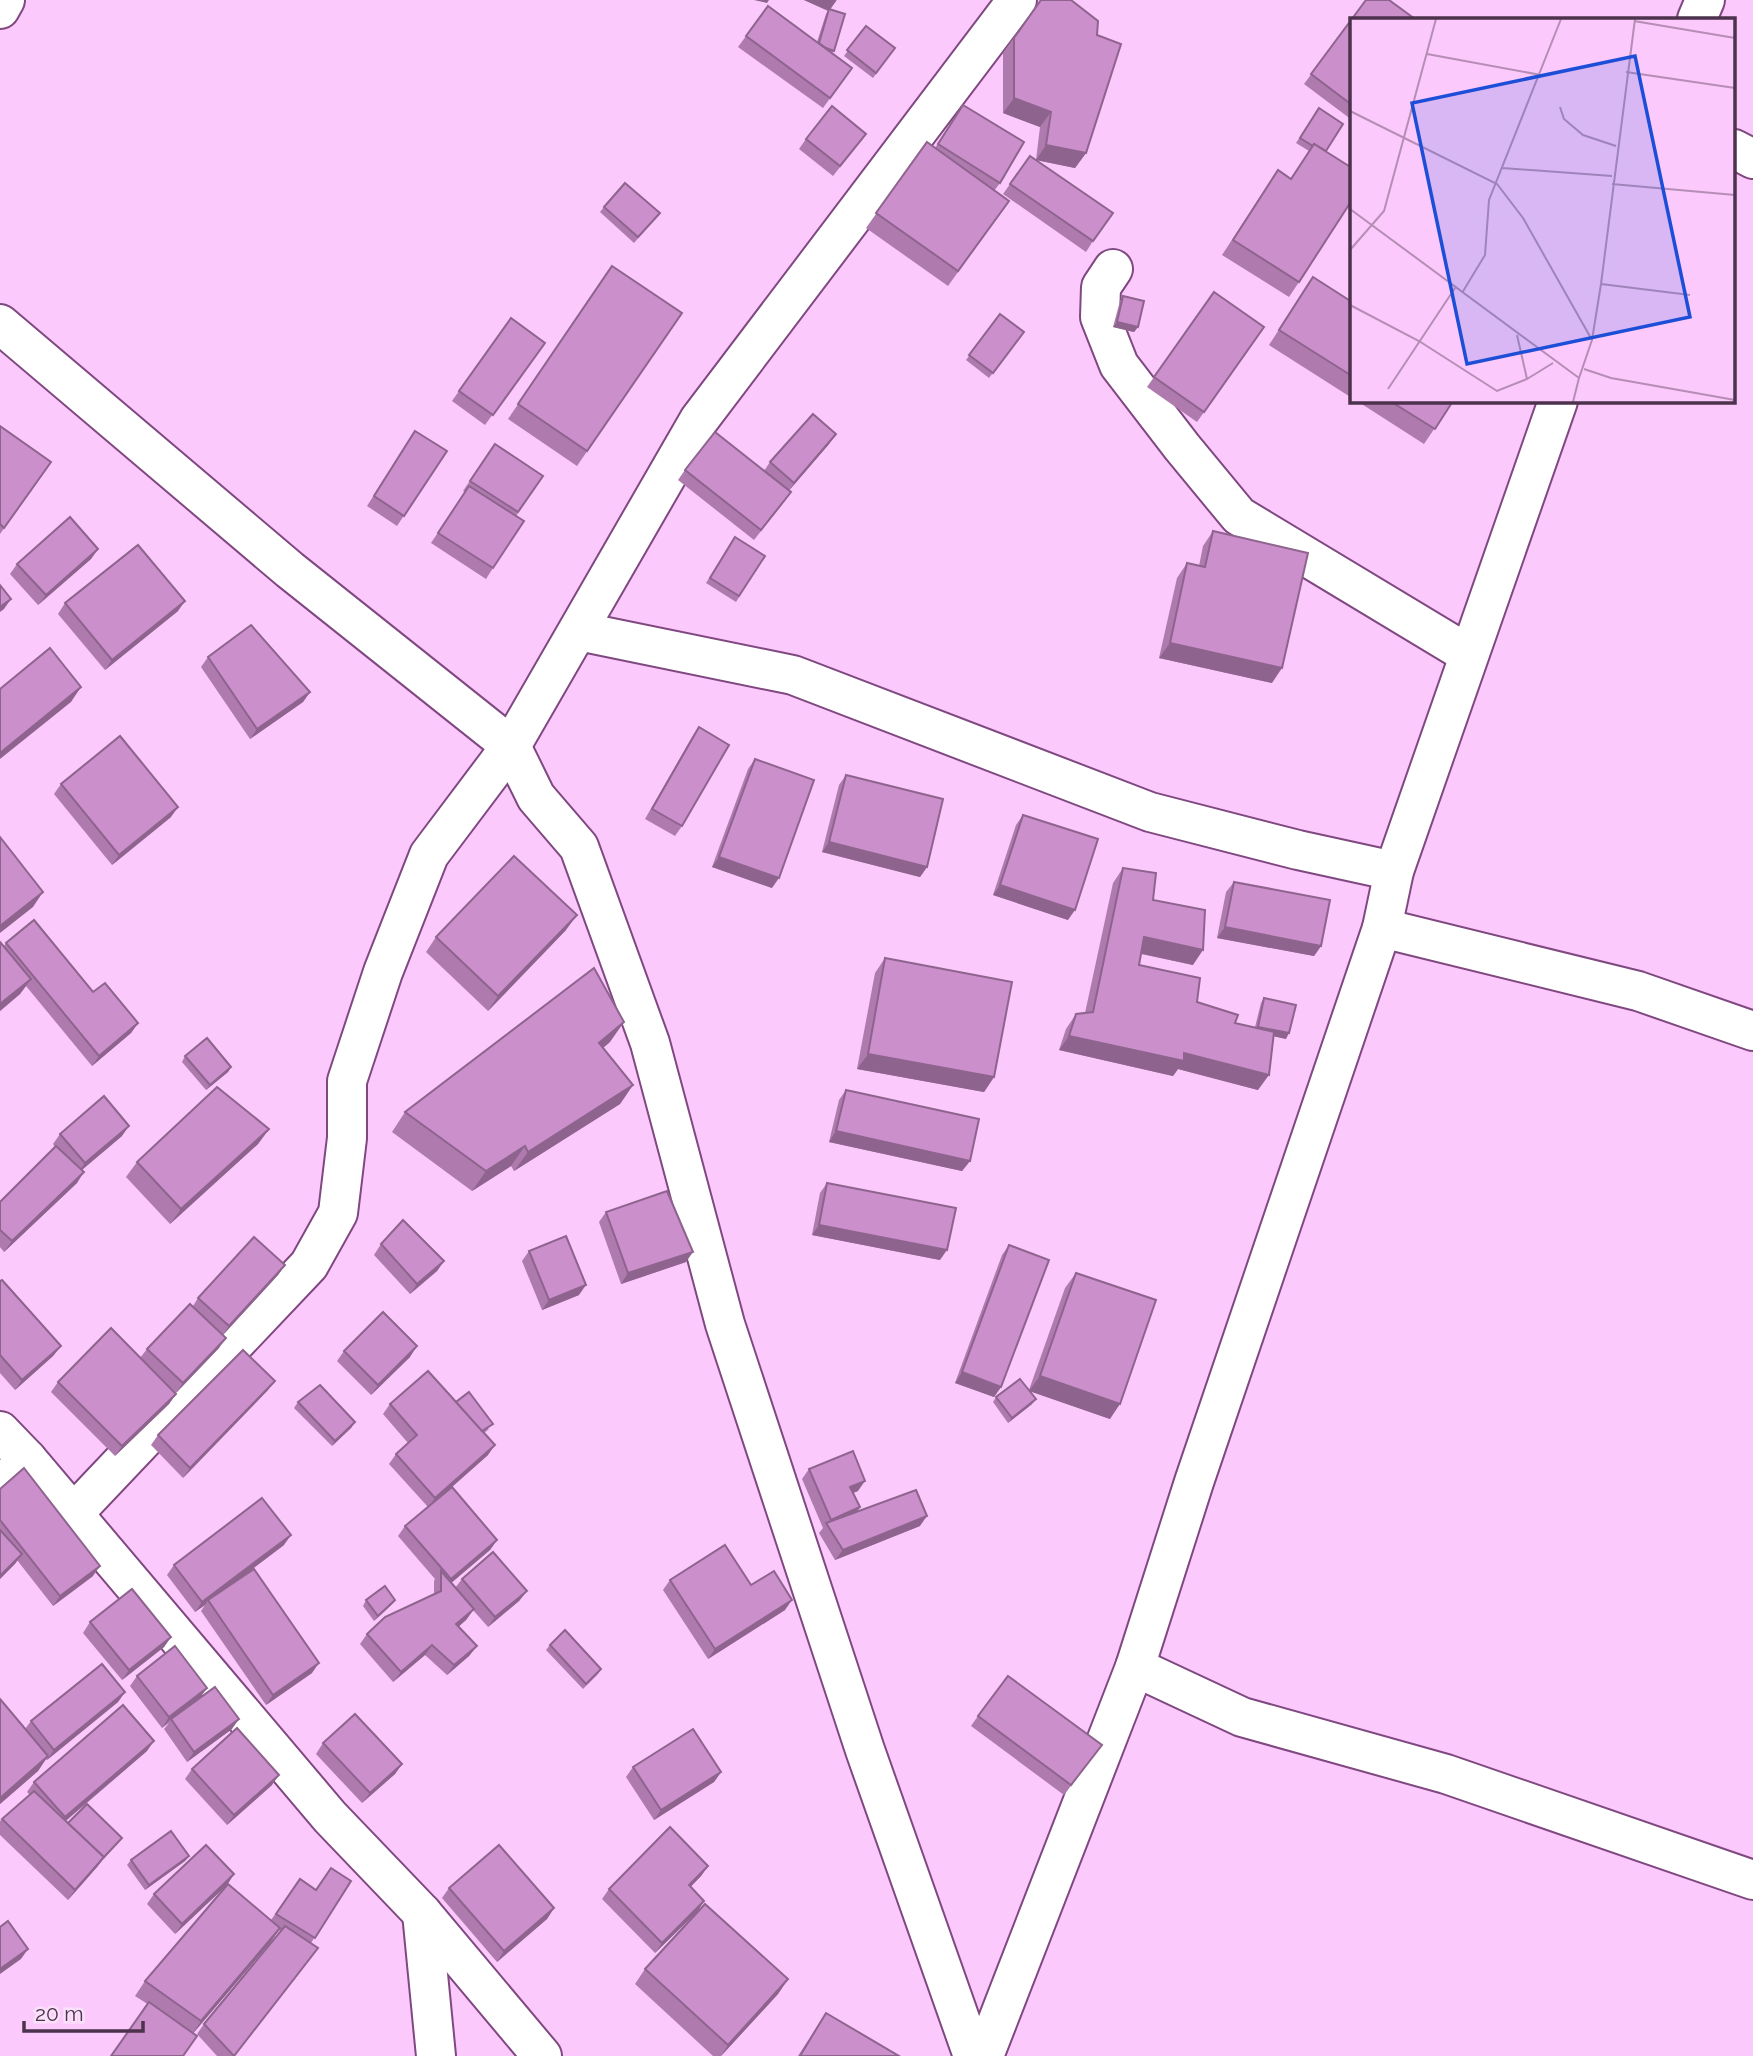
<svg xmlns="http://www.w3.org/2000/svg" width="1753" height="2056" viewBox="0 0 1753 2056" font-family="Raleway,sans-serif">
	<rect width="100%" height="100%" fill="#fbc9fb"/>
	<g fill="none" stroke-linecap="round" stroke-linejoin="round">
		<g stroke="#7f4880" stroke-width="42">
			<g id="minor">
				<polyline points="0,9 5,0"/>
				<polyline points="1697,19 1705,0"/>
				<polyline points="1734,149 1753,159"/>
				<polyline points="1113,269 1101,287 1100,317 1119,365 1182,447 1239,516 1468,654"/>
				<polyline points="0,324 290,570 511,746 536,797 579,847 650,1043 725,1324 865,1750 973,2056"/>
				<polyline points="578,631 793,675 1150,812 1298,850 1394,871"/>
				<polyline points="1382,928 1638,991 1753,1031"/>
				<polyline points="0,1431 27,1459 330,1817 422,1913 542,2056"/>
				<polyline points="0,1488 27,1459"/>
				<polyline points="73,1514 309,1265 338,1213 347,1138 347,1081 383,972 429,855 511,746 699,420 1017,0"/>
				<polyline points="1135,1667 1242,1717 1446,1774 1753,1880"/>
				<polyline points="422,1913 436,2056"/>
				<polyline points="984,2056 1135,1667 1194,1482 1382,928 1394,871 1558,401"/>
			</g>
		</g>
		<use href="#minor" stroke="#fff" stroke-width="38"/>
	</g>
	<g fill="#af7baf">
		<polygon points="804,0 837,0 830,9 834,51 832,53 852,68 823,108 738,47 768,6 817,42 826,14 828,11"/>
		<polygon points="1040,0 1086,153 1075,168 1036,160 1040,127 1003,113 1003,53"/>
		<polygon points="1366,0 1352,19 1352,120 1304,84"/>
		<polygon points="866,26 895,48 873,78 844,56"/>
		<polygon points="963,105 1000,183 994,191 1009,201 948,286 866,228 927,142 935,148"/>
		<polygon points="1319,108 1326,151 1299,282 1289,297 1222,255 1278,170 1291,179 1309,151 1296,143"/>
		<polygon points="866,134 833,176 799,149 806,139"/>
		<polygon points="1030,156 1093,241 1086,252 1003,194"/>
		<polygon points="604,207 660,213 634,243 600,212"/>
		<polygon points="612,266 682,313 577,466 508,419"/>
		<polygon points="1313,277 1352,302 1352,398 1269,345"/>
		<polygon points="1214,292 1264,327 1197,422 1147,387"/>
		<polygon points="1123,296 1138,327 1134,332 1113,327 1120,301"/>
		<polygon points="1000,314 1024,332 989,378 966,360"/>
		<polygon points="545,343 485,425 452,401 459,391"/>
		<polygon points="1357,401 1453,401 1424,444"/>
		<polygon points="0,426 51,462 0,534"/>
		<polygon points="415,431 447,451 397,526 367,506"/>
		<polygon points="495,444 543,476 516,516 493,568 486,579 431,543 465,492 463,491"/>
		<polygon points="829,444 789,490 791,492 784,502 754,540 678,480 685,470 764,471 770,462"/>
		<polygon points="1213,531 1272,683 1159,658 1177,578 1187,563 1199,566 1203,546"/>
		<polygon points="735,537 765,556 736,602 706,583"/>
		<polygon points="98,549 91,559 38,605 10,574 17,564"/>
		<polygon points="65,603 178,611 105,670 58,614"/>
		<polygon points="208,657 310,692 303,702 250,739 201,667"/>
		<polygon points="699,727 682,826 675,836 645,819 692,737"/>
		<polygon points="755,759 772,888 712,867 748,769"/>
		<polygon points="846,775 927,867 920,877 822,852 839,785"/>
		<polygon points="61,784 171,817 112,865 54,794"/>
		<polygon points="1023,815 1068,920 993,895 1016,825"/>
		<polygon points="1123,868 1153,900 1193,965 1141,954 1139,965 1197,1002 1235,1023 1255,1027 1261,1003 1264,998 1286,1039 1274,1036 1258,1090 1178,1069 1173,1076 1059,1050 1066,1029 1076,1014 1085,1013 1113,883"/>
		<polygon points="1234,882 1321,946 1314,956 1217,938 1226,892"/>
		<polygon points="566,930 488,1011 426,952 436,937"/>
		<polygon points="0,942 4,946 6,943 93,992 138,1023 131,1033 92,1066 26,986 20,994 0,1011"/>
		<polygon points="885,958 994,1077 984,1092 857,1069 875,973"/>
		<polygon points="610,1042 603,1048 633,1085 620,1104 514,1171 511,1166 472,1191 392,1132 405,1112"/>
		<polygon points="185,1056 231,1067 228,1072 206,1090 182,1062"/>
		<polygon points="846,1090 970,1161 962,1171 829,1142 839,1100"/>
		<polygon points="269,1129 258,1144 170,1224 126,1177 137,1162"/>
		<polygon points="60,1134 122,1136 82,1170 77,1183 4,1252 0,1247 0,1202 55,1147 53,1144"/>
		<polygon points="827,1183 940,1260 812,1235 820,1193"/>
		<polygon points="606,1212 686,1262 621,1284 599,1222"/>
		<polygon points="381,1244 444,1261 437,1271 410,1294 374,1255"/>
		<polygon points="1009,1245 1001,1387 994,1397 955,1383 1002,1255"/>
		<polygon points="529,1251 579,1295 542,1310 522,1261"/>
		<polygon points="285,1265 278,1275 223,1335 219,1348 176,1393 156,1374 176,1394 169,1404 115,1456 51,1392 58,1382 140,1358 147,1349 193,1306 198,1298"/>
		<polygon points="1076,1273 1110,1419 1030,1391 1032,1404 1008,1423 993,1402 996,1397 1029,1390 1065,1288"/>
		<polygon points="0,1281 61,1346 53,1356 15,1390 0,1373"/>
		<polygon points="344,1351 410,1357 371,1395 337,1361"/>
		<polygon points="275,1381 267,1391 183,1478 151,1445 158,1435"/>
		<polygon points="298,1402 355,1422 351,1428 332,1446 294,1408"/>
		<polygon points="456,1402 489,1429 484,1433 488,1455 452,1487 497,1540 490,1550 451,1583 455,1588 462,1579 527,1591 519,1601 488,1627 473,1610 466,1620 458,1627 477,1646 469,1656 447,1675 425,1655 393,1682 360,1644 367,1634 434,1595 434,1581 435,1579 398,1536 405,1526 428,1507 389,1464 396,1454 408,1443 383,1414 390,1404"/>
		<polygon points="809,1469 858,1491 853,1493 860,1507 857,1512 920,1526 835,1560 819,1533 823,1528 802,1479"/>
		<polygon points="0,1489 93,1576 53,1606 17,1560 0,1579"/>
		<polygon points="284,1545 236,1581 312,1673 266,1705 201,1611 205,1605 195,1612 167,1575 174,1565"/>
		<polygon points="670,1580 751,1585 785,1610 708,1659 663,1590"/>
		<polygon points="366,1600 395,1600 391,1605 374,1621 363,1606"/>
		<polygon points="90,1622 171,1637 164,1647 122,1680 83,1633"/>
		<polygon points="550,1645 601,1669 598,1674 583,1689 546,1650"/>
		<polygon points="137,1676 201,1697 232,1729 187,1762 164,1729 169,1723 162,1728 130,1686"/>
		<polygon points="125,1692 118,1702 47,1760 46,1759 38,1771 0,1804 0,1699 25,1729 31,1721"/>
		<polygon points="978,1716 1102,1745 1064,1795 971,1726"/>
		<polygon points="323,1743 402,1764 395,1774 362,1803 316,1754"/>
		<polygon points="147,1751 66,1821 68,1823 118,1843 103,1859 97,1867 68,1900 0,1835 0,1821 30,1795 27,1792 34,1782"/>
		<polygon points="633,1767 721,1772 714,1782 654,1820 626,1777"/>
		<polygon points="192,1769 272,1785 227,1825 185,1779"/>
		<polygon points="189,1856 185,1861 145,1890 127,1865 131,1860"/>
		<polygon points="708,1866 701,1876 690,1887 704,1901 697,1912 655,1953 602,1899 609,1889"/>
		<polygon points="234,1874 227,1885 175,1934 147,1904 154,1894"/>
		<polygon points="300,1879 316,1890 351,1881 311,1943 318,1948 234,2056 217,2056 197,2034 204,2024 281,1931 279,1930 270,1943 193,2033 135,1996 145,1981 271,1920"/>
		<polygon points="449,1888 554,1908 547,1919 497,1962 442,1898"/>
		<polygon points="645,1969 788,1979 778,1994 721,2056 713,2056 635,1984"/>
		<polygon points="826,2013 899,2056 798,2056"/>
	</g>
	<g fill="#8e648e">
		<polygon points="754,0 769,0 767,3"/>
		<polygon points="804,0 835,0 836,1 829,11"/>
		<polygon points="1014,98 1051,112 1040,127 1003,113"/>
		<polygon points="1046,145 1086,153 1075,168 1036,160"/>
		<polygon points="1117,322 1138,327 1134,332 1113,327"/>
		<polygon points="836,434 829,444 787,493 794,483"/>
		<polygon points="98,549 91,559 38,605 46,595"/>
		<polygon points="11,599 4,609 0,612 0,607"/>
		<polygon points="185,601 178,611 105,670 112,660"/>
		<polygon points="1170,643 1282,668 1272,683 1159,658"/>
		<polygon points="81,687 71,702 0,759 0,753"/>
		<polygon points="310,692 303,702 250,739 257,729"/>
		<polygon points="178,807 171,817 112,865 119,855"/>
		<polygon points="829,842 927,867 920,877 822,852"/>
		<polygon points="719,857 779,878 772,888 712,867"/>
		<polygon points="1000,885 1075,910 1068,920 993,895"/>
		<polygon points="43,892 33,907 0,933 0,926"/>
		<polygon points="577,915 566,930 488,1011 498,996"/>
		<polygon points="1225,927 1321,946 1314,956 1217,938"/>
		<polygon points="1144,937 1203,950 1193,965 1134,952"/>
		<polygon points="31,979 20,994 0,1011 0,1004"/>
		<polygon points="624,1022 610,1042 586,1062 599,1043"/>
		<polygon points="138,1023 131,1033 92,1066 99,1056"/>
		<polygon points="1258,1027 1289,1033 1286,1039 1254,1032"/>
		<polygon points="1069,1036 1184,1053 1269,1075 1258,1090 1178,1069 1173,1076 1059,1050"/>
		<polygon points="868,1054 994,1077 984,1092 857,1069"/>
		<polygon points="231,1067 228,1072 206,1090 210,1085"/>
		<polygon points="633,1085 620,1104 514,1171 528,1152"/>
		<polygon points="129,1126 122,1136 78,1173 85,1163"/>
		<polygon points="269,1129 258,1144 170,1224 181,1209"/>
		<polygon points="836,1131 970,1161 962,1171 829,1142"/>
		<polygon points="525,1146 511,1166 472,1191 486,1171"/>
		<polygon points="84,1172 77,1183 4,1252 12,1241"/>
		<polygon points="819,1225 947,1250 940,1260 812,1235"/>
		<polygon points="693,1252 686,1262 621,1284 628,1273"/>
		<polygon points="444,1261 437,1271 410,1294 417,1284"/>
		<polygon points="285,1265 278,1275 222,1336 229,1326"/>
		<polygon points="586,1285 579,1295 542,1310 549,1300"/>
		<polygon points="226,1338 219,1348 176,1393 183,1383"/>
		<polygon points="61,1346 53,1356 15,1390 22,1380"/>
		<polygon points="417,1346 410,1357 371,1395 378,1385"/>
		<polygon points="962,1372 1001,1387 994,1397 955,1383"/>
		<polygon points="1040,1376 1120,1404 1110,1419 1029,1391"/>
		<polygon points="275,1381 267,1391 183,1478 190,1468"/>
		<polygon points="176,1394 169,1404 115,1456 122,1446"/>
		<polygon points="1036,1399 1032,1404 1008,1423 1012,1418"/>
		<polygon points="355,1422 351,1428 332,1446 335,1441"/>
		<polygon points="495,1445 488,1455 428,1508 435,1498"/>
		<polygon points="865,1481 858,1491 843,1497 850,1487"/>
		<polygon points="860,1507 853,1518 827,1525 831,1520"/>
		<polygon points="927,1516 920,1526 835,1560 843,1550"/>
		<polygon points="291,1535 284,1545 209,1602 208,1600 205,1605 195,1612 202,1602"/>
		<polygon points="497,1540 490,1550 444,1589 451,1579"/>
		<polygon points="22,1554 15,1564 0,1579 0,1576"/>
		<polygon points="100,1566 93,1576 53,1606 60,1596"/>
		<polygon points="527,1591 519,1601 488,1627 495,1617"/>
		<polygon points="395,1600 391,1605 374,1621 378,1616"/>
		<polygon points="792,1600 785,1610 708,1659 715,1649"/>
		<polygon points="474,1609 466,1620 449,1635 456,1624"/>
		<polygon points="171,1637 164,1647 122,1680 129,1670"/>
		<polygon points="432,1645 425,1655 393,1682 401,1672"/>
		<polygon points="477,1646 469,1656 447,1675 454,1665"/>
		<polygon points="319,1663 312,1673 266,1705 273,1695"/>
		<polygon points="207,1688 200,1698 171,1719 162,1728 169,1717"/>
		<polygon points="125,1692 118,1702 47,1760 54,1750"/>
		<polygon points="239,1719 232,1729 187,1762 194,1752"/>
		<polygon points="154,1741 147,1751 58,1827 65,1817"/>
		<polygon points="48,1756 38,1771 0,1804 0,1798"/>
		<polygon points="402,1764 395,1774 362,1803 370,1793"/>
		<polygon points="721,1772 714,1782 654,1820 661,1810"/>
		<polygon points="279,1775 272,1785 227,1825 234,1815"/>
		<polygon points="122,1838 118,1843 103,1859 97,1867 68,1900 75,1890 101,1860"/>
		<polygon points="189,1856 185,1861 145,1890 149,1885"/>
		<polygon points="708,1866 701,1876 682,1896 689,1885"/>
		<polygon points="234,1874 227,1885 175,1934 182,1924"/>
		<polygon points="704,1901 697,1912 655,1953 662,1943"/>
		<polygon points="554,1908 547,1919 497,1962 504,1951"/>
		<polygon points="280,1928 270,1943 191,2036 201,2021"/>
		<polygon points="28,1949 21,1959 0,1974 0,1969"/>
		<polygon points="788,1979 778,1994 721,2056 728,2045"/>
	</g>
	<g fill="#cb8fcb" stroke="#8e648e" stroke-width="2">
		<polygon points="1041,0 1071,0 1098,21 1097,35 1121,44 1086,153 1046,145 1051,112 1014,98 1014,38"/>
		<polygon points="1366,0 1389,0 1415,19 1352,19 1352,105 1311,74"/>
		<polygon points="768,6 852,68 830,98 746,36"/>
		<polygon points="829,9 845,14 834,51 826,48 819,43"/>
		<polygon points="866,26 895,48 876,73 847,50"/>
		<polygon points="963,105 1024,142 1000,183 938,144"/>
		<polygon points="832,106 866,134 840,166 806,139"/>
		<polygon points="1319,108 1343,124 1326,151 1314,144 1313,146 1300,138"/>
		<polygon points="927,142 1009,201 958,271 876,213"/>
		<polygon points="1314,144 1352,168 1352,200 1299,282 1233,240 1278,170 1291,179"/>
		<polygon points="1030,156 1113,213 1093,241 1010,184"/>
		<polygon points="625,183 660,213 638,237 604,207"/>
		<polygon points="612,266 682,313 587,451 518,404"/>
		<polygon points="1313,277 1352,302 1352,376 1279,330"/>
		<polygon points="1214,292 1264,327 1204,412 1154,377"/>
		<polygon points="1123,296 1144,301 1138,327 1117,322"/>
		<polygon points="1000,314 1024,332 993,373 969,355"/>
		<polygon points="511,318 545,343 493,415 459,391"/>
		<polygon points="1390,401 1453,401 1435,429"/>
		<polygon points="813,414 836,434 794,483 770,462"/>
		<polygon points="0,426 51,462 4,528 0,524"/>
		<polygon points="415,431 447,451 404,516 374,496"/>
		<polygon points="715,432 791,492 761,530 685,470"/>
		<polygon points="495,444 543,476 518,512 470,481"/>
		<polygon points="469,486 524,521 493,568 438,533"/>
		<polygon points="70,517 98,549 46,595 17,564"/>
		<polygon points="1213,531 1308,553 1282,668 1170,643 1187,563 1205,567"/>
		<polygon points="735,537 765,556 739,596 710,578"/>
		<polygon points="138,545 185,601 112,660 65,603"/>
		<polygon points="0,585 11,599 0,607"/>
		<polygon points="251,625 310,692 257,729 208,657"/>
		<polygon points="50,648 81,687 0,753 0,689"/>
		<polygon points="699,727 729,745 682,826 652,809"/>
		<polygon points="120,736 178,807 119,855 61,784"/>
		<polygon points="755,759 814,780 779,878 719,857"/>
		<polygon points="846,775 943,799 927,867 829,842"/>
		<polygon points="1023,815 1098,839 1075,910 1000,885"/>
		<polygon points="0,837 43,892 0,926"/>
		<polygon points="514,856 577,915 498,996 436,937"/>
		<polygon points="1123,868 1156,873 1153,900 1205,910 1203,950 1144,937 1139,965 1200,978 1197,1002 1238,1015 1235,1023 1274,1032 1269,1075 1184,1053 1184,1061 1069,1036 1076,1014 1093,1012"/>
		<polygon points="1234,882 1330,900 1321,946 1225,927"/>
		<polygon points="34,920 93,992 105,983 138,1023 99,1056 6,943"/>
		<polygon points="0,942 31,979 0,1004"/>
		<polygon points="885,958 1012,982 994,1077 868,1054"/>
		<polygon points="594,968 624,1022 599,1043 633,1085 528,1152 525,1146 486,1171 405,1112"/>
		<polygon points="1264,998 1296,1005 1289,1033 1258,1027"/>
		<polygon points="207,1038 231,1067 210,1085 185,1056"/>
		<polygon points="217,1087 269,1129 181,1209 137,1162"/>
		<polygon points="846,1090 979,1119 970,1161 836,1131"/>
		<polygon points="104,1096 129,1126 85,1163 60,1134"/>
		<polygon points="56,1146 84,1172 12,1241 0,1230 0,1202"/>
		<polygon points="827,1183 956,1208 947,1250 819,1225"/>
		<polygon points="667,1191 693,1252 628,1273 606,1212"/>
		<polygon points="403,1220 444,1261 417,1284 381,1244"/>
		<polygon points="566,1236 586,1285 549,1300 529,1251"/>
		<polygon points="254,1237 285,1265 229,1326 198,1298"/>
		<polygon points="1009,1245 1049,1260 1001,1387 962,1372"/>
		<polygon points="1076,1273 1156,1300 1120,1404 1040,1376"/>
		<polygon points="2,1280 61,1346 22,1380 0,1355 0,1281"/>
		<polygon points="190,1304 226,1338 183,1383 147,1349"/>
		<polygon points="383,1312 417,1346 378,1385 344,1351"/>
		<polygon points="111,1328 176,1394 122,1446 58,1382"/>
		<polygon points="243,1350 275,1381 190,1468 158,1435"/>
		<polygon points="428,1371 495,1445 435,1498 396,1454 417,1435 390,1404"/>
		<polygon points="1020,1379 1036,1399 1012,1418 996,1397"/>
		<polygon points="320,1385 355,1422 335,1441 298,1402"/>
		<polygon points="469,1392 493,1424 482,1431 456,1402"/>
		<polygon points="853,1451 865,1481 850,1487 860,1507 831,1520 809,1469"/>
		<polygon points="24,1468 100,1566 60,1596 0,1520 0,1489"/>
		<polygon points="452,1487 497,1540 451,1579 405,1526"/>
		<polygon points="916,1490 927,1516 843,1550 826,1523"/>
		<polygon points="262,1498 291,1535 202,1602 174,1565"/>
		<polygon points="0,1530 22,1554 0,1576"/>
		<polygon points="725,1545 751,1585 774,1571 792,1600 715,1649 670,1580"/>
		<polygon points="493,1552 527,1591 495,1617 462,1579"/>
		<polygon points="254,1569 319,1663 273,1695 208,1600"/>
		<polygon points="441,1571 474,1609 456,1624 477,1646 454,1665 432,1645 401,1672 367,1634 385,1617 441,1591"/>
		<polygon points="385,1586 395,1600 378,1616 366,1600"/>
		<polygon points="132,1589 171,1637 129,1670 90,1622"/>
		<polygon points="565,1630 601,1669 586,1684 550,1645"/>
		<polygon points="175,1646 207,1688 169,1717 137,1676"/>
		<polygon points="102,1664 125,1692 54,1750 31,1721"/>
		<polygon points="1008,1676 1102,1745 1071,1785 978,1716"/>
		<polygon points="215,1687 239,1719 194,1752 171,1719"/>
		<polygon points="0,1699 48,1756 0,1798"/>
		<polygon points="123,1705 154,1741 65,1817 34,1782"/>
		<polygon points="355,1714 402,1764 370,1793 323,1743"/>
		<polygon points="237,1728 279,1775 234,1815 192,1769"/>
		<polygon points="693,1729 721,1772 661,1810 633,1767"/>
		<polygon points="34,1791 104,1857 75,1890 2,1819"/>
		<polygon points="87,1804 122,1838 104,1857 68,1823"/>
		<polygon points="670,1827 708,1866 689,1885 704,1901 662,1943 609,1889"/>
		<polygon points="171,1831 189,1856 149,1885 131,1860"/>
		<polygon points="206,1845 234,1874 182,1924 154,1894"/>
		<polygon points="499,1845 554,1908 504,1951 449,1888"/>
		<polygon points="331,1868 351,1881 315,1938 276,1914 300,1879 316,1890"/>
		<polygon points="228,1884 280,1928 201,2021 145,1981"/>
		<polygon points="705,1904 788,1979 728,2045 645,1969"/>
		<polygon points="8,1921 28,1949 0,1969 0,1927"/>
		<polygon points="285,1926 318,1948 234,2056 204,2024"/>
		<polygon points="149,2002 197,2036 183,2056 111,2056"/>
		<polygon points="826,2013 899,2056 800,2056"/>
	</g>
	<g transform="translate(1350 18)">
		<rect width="385" height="385" fill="#fbc9fb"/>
		<path fill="none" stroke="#b58db5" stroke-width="2" d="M284,3L385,20M77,36L191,57M276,54L385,70M210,89L214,101L233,117L266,128M0,93L147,166L173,200L242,322M152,150L262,158M262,166L385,177M0,191L229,360L242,322L251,266L285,1M0,232L34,193L86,1M251,266L340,277M112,275L135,237L139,182L211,1M0,287L69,323L147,373L177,361L167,317M234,351L261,360L385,382M177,361L203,345M38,371L105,270M223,384L229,360"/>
		<path fill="#1d4ed8" fill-opacity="0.15" stroke="#1d4ed8" stroke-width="3.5" d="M285,38L340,299L117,346L62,85Z"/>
		<rect width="385" height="385" fill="none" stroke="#4c324c" stroke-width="3.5"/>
	</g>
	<path d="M24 2021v10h119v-10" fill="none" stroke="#4c324c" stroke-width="3.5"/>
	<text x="35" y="2021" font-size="21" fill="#4c324c" stroke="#fae0f9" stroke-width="5" paint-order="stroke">20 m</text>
</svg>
